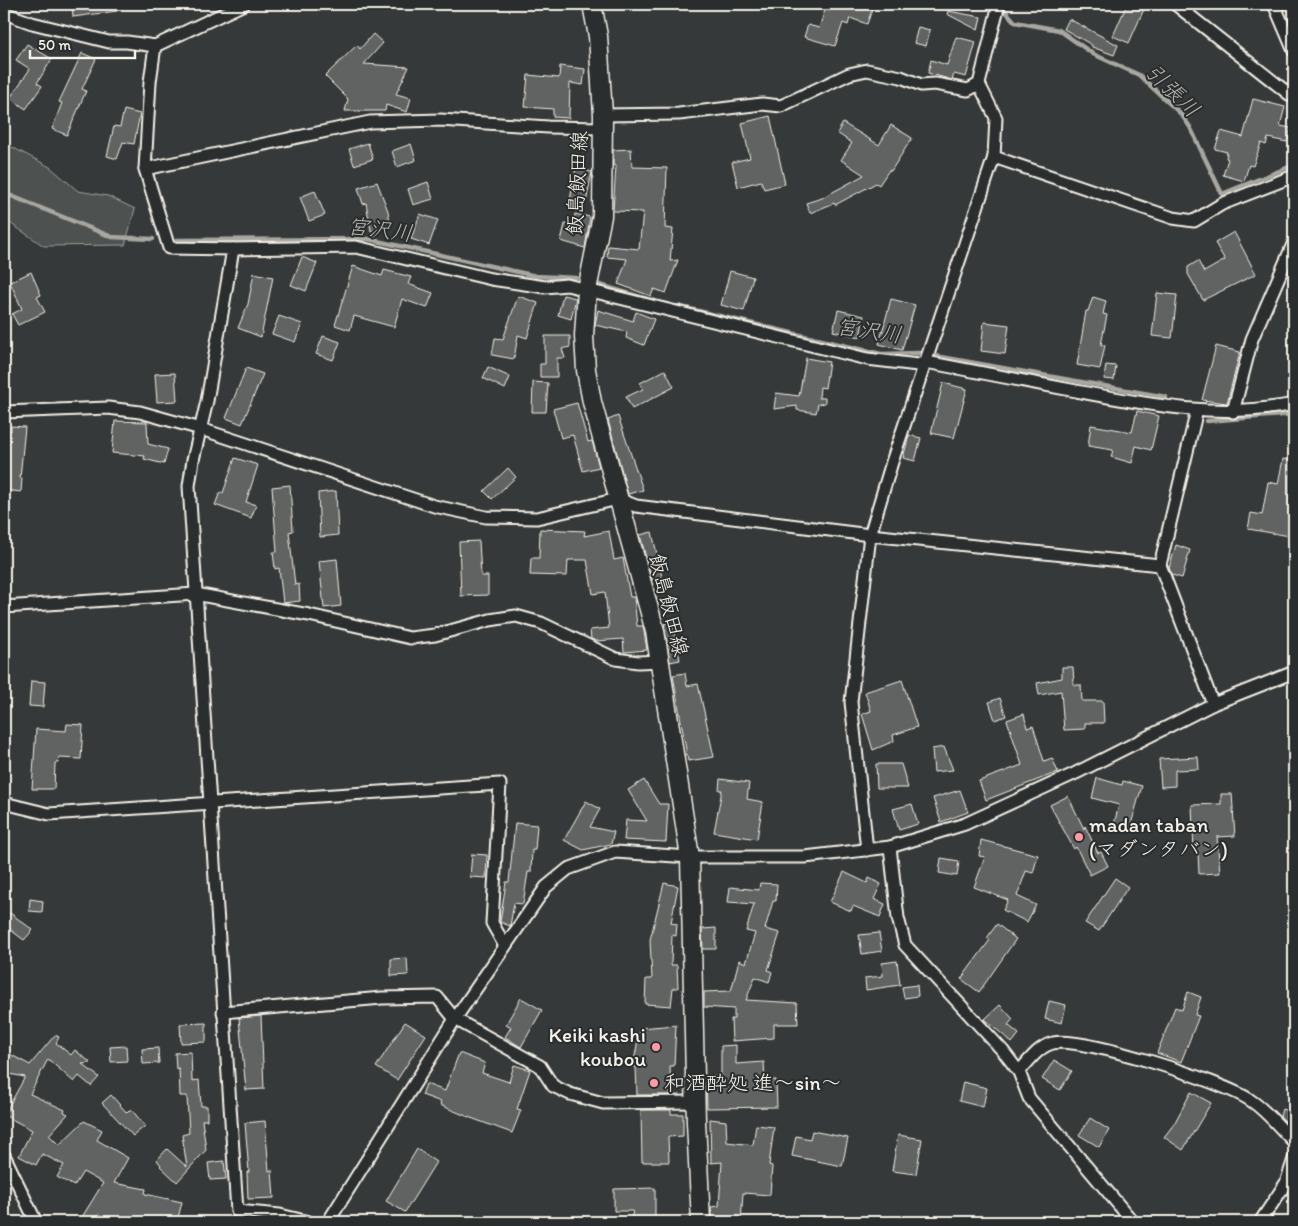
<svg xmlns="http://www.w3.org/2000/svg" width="1298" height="1226" viewBox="0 0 1298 1226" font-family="Itim,'Klee One',sans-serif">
	<rect width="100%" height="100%" fill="#363939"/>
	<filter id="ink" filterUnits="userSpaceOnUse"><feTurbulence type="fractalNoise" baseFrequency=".02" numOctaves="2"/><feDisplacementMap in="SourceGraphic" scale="10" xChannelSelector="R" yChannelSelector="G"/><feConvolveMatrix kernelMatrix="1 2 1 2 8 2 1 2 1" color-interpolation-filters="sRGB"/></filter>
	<g filter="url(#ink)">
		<polygon fill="#4e514f" stroke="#a1a19c" points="4,143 50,167 78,191 108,196 135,209 125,245 44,246 4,219"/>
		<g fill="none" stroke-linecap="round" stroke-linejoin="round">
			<g stroke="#a8a7a1" stroke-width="4.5">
				<polyline points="1002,7 1015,22 1059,30 1093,54 1139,75 1181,114 1190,127 1222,194 1294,165"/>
				<polyline points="4,193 112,237 153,239"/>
				<polyline points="177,240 368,239 536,276 576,278"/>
				<polyline points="600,285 654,301"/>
				<polyline points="677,306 881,354 919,353 1166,397"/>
				<polyline points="1207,421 1294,414"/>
			</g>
		</g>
		<g fill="#616362" stroke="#f4f1e8">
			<polygon points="72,4 116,4 117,11 73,17"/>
			<polygon points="827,4 874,4 867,24 850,18 848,25 843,23 835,46 804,37 808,25 819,28"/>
			<polygon points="1127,4 1144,9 1129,43 1113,36"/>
			<polygon points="948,11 981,17 978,30 947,14"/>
			<polygon points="1069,19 1118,45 1114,55 1092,47 1092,45 1064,29"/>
			<polygon points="918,27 930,30 926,46 914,43"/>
			<polygon points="373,34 383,43 364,64 409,67 396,94 411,98 407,112 386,105 385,111 345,111 348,99 325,76 357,45 360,49"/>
			<polygon points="956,37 976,42 966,77 954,74 952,80 928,73 931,60 947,65"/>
			<polygon points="27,44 52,59 37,83 42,86 26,109 10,98 30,69 16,60"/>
			<polygon points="82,53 96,59 82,89 86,91 67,135 52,129 62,103 59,102"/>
			<polygon points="560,66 585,69 583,85 570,83 569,118 553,117 553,109 525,107 528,75 559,78"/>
			<polygon points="1253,99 1285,107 1280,126 1291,128 1287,142 1268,138 1266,145 1261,143 1253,166 1249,165 1244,181 1223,175 1228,159 1226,158 1227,152 1215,149 1221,131 1243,137"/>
			<polygon points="124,110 140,114 134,144 123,142 117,159 107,156 114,126 120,127"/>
			<polygon points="770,116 785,184 764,189 761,181 738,187 732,162 750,158 742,123"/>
			<polygon points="843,123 879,145 891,125 912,138 891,171 889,170 879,185 876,183 835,205 834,203 810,213 806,203 822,198 864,175 841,160 852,143 837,133"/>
			<polygon points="368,143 373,159 354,165 349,149"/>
			<polygon points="411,144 416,160 397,167 392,151"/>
			<polygon points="631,149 632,167 667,168 665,228 673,229 670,261 678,260 666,293 654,289 651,296 618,284 627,259 607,257 608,246 639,249 643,212 613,211 616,166 613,165 613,150"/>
			<polygon points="576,168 592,172 586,203 570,200"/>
			<polygon points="377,182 388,211 391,227 371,231 366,203 363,204 358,188"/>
			<polygon points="428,182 433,199 413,205 408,189"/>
			<polygon points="315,191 325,215 309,221 300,197"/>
			<polygon points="420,214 438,220 429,245 411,239"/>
			<polygon points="575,214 590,217 585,248 561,241 565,224 573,226"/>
			<polygon points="1234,232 1256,274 1203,300 1188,274 1188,267 1198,261 1204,272 1225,260 1215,243"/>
			<polygon points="302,257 317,263 306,291 291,285"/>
			<polygon points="353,266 382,276 384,270 411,277 408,284 433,293 427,308 402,299 394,327 354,316 350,330 335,325"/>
			<polygon points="730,271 753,277 744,311 721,305"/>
			<polygon points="31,272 41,295 37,297 45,312 18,325 12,314 22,309 10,282"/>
			<polygon points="254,273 273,277 261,337 238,328 248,304"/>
			<polygon points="1157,293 1177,295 1172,338 1152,336"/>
			<polygon points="563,295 576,298 571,319 558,315"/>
			<polygon points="518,296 538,303 527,338 518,335 514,359 492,355 495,338 503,339"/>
			<polygon points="1093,297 1106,301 1103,314 1107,315 1101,345 1105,345 1100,369 1077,365 1086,311 1088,311"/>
			<polygon points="891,299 915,305 902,350 879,344"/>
			<polygon points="598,310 633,321 636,312 654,319 644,345 626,338 627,332 595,325"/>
			<polygon points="838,310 864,316 860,337 833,331"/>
			<polygon points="279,316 302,324 295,342 272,334"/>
			<polygon points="984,322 1009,325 1005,354 981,351"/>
			<polygon points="323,336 340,342 333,360 316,354"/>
			<polygon points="545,336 570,336 570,347 562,349 565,358 557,358 557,377 540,377 540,364 545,364"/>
			<polygon points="1216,346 1240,352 1227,403 1202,400"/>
			<polygon points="806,358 829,362 825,388 820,387 819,398 825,398 825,403 818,404 816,413 797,410 797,406 774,409 776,393 799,396"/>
			<polygon points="1106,365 1116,366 1114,380 1104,379"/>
			<polygon points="488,367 510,377 505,389 483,378"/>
			<polygon points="246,368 263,374 242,424 226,418"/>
			<polygon points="665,370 674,387 632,409 626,397 643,389 640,383"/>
			<polygon points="175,373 177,401 157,402 155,374"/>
			<polygon points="533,382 548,383 546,412 532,412"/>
			<polygon points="943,383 967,389 954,438 931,433"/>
			<polygon points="577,403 588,442 592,441 599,467 583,471 573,435 561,438 553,409"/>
			<polygon points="1137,411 1159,416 1151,450 1136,446 1132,463 1111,457 1113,450 1088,446 1091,425 1132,432"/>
			<polygon points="618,416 643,490 628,494 608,420"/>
			<polygon points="115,421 147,422 148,444 168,449 164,464 144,459 145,456 112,453"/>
			<polygon points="11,426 25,427 20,478 22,478 21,492 4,490 4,431 11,431"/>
			<polygon points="909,435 921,438 915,461 903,458"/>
			<polygon points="235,458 258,465 246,502 256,505 251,518 215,505 220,492 223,493"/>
			<polygon points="1283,459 1294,461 1294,497 1290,520 1292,520 1290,536 1248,529 1251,513 1262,515 1268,482 1278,484"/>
			<polygon points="508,468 516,477 492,499 484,491"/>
			<polygon points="290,485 293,531 289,532 295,585 299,584 300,601 283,603 279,568 275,569 273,552 277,552 272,487"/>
			<polygon points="336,491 338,535 320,537 318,493"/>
			<polygon points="540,529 585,531 584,536 609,531 614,560 623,558 630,597 634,597 637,626 643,626 647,650 624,652 623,639 596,641 591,639 590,630 609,628 605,592 593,594 587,560 568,560 567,576 530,575 531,558 539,558"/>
			<polygon points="652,532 662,577 652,580 640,535"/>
			<polygon points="479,541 481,576 488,576 488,595 461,596 459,542"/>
			<polygon points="1176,545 1190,550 1182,578 1172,575 1169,568"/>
			<polygon points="337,559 341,606 324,608 319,561"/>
			<polygon points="672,622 680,660 670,662 664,624"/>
			<polygon points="1062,667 1073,667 1074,685 1081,685 1082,701 1103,701 1104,723 1085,723 1085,729 1064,730 1061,691 1039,695 1037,683 1062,678"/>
			<polygon points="685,673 687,686 698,684 714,757 688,761 673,675"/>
			<polygon points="902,680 917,727 893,735 894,741 873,750 862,714 871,711 865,692"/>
			<polygon points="31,681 45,682 43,707 29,706"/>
			<polygon points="1000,698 1006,716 995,720 989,702"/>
			<polygon points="1024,714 1027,728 1033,726 1044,761 1052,758 1058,772 986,800 979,781 1022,765 1007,720"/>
			<polygon points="67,724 83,725 81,759 59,758 58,763 55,763 54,789 32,789 36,729 66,731"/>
			<polygon points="944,747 953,770 934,772 932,749"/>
			<polygon points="1198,757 1199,769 1175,770 1175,786 1161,787 1159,759"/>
			<polygon points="876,764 901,764 908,788 877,788"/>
			<polygon points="1097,778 1122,785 1123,781 1142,786 1130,828 1114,824 1119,805 1092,798"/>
			<polygon points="720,779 749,783 747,799 763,802 757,839 714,832 722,790 719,790"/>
			<polygon points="644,780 659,804 668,804 666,842 624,840 626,820 647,821 628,790"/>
			<polygon points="960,790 968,812 941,822 933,798"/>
			<polygon points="1221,794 1232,794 1235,836 1217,837 1220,873 1199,874 1198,852 1194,852 1192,805 1221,804"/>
			<polygon points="1068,796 1084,829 1085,826 1098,853 1101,852 1108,866 1090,875 1076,847 1074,849 1050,805"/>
			<polygon points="586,801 600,809 590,827 614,832 611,844 583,850 564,840"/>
			<polygon points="912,804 918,824 899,830 893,809"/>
			<polygon points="515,823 537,825 535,850 532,850 531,872 528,872 523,904 514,903 510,926 500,922 506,882 509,882"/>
			<polygon points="981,840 1038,855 1033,873 1026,871 1017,896 1036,905 1027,922 1003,910 1008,900 974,887 985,857 979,856"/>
			<polygon points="472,854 487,855 486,878 470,877"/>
			<polygon points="941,858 959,861 957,876 939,873"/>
			<polygon points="844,872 867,883 869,878 881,884 874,899 885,904 880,917 853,906 851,911 830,902"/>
			<polygon points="1115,878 1128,887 1099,931 1085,923"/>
			<polygon points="664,883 678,886 671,923 677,924 676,936 672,935 671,965 677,965 678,988 673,988 671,1006 645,1004 646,979 652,979 650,940"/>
			<polygon points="760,883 777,884 776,901 773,901 765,929 780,933 768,970 772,972 769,982 755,977 746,1000 797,1003 798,1024 774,1024 774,1038 732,1041 731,1019 734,1019 734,1009 704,1007 704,992 731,991 739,960 746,963 755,933 746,931 754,904 728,902 730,887 759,890"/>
			<polygon points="30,899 43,901 42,912 29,911"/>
			<polygon points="10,913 33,930 24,940 4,925 4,921"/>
			<polygon points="997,924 1016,939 979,992 961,979 990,940 987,938"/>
			<polygon points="716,928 716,949 703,949 702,929"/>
			<polygon points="879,933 882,951 862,954 859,935"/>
			<polygon points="407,958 408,975 391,976 391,959"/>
			<polygon points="897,961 900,985 866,990 865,978 883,976 882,963"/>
			<polygon points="917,985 918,996 904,998 902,987"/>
			<polygon points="1188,992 1201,997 1195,1015 1199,1016 1181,1062 1157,1053 1175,1007 1182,1010"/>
			<polygon points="521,998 542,1010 521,1047 505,1037 511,1027 506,1024"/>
			<polygon points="1049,1001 1066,1005 1062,1023 1045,1019"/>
			<polygon points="1000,1005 1013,1019 1008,1025 1019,1034 1012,1043 985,1019"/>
			<polygon points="261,1016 264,1089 246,1090 239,1018"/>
			<polygon points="405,1022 426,1035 397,1080 376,1067"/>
			<polygon points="206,1023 206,1042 181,1043 180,1024"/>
			<polygon points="676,1025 674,1066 670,1066 671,1095 637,1095 636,1067 633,1067 640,1028"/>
			<polygon points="55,1035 59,1037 56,1043 71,1055 75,1050 91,1063 82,1064 99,1077 91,1086 79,1076 74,1082 48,1059 30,1094 65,1110 64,1112 68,1114 49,1135 59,1145 84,1121 102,1130 97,1140 128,1158 114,1183 146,1189 145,1194 182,1202 177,1222 134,1222 98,1215 94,1222 79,1222 103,1183 83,1172 74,1186 57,1177 64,1165 42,1154 36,1165 19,1156 32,1130 4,1115 25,1077 4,1073 4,1051 30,1065"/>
			<polygon points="736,1045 736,1064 764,1062 765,1080 776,1080 777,1107 707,1108 706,1076 721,1076 721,1046"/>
			<polygon points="126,1046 127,1061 111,1062 110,1047"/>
			<polygon points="158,1048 159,1063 143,1064 142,1049"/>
			<polygon points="191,1052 192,1081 199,1080 201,1106 207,1106 207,1120 202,1120 206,1150 177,1182 160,1166 161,1165 157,1160 167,1149 187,1167 182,1135 189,1133 187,1096 180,1096 179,1068 176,1069 175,1053"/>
			<polygon points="459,1053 485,1063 482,1073 509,1082 514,1065 530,1070 517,1109 521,1110 512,1133 471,1118 440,1105 441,1102 422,1095 426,1084 445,1091"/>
			<polygon points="1054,1060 1072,1071 1060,1090 1042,1079"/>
			<polygon points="963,1082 987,1088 983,1107 959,1101"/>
			<polygon points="1191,1092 1211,1103 1183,1150 1164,1137 1174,1124"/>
			<polygon points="111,1095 127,1113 131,1109 145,1126 133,1136 102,1103"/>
			<polygon points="1282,1109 1294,1113 1294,1124 1285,1121 1280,1116"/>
			<polygon points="641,1110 671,1110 671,1114 683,1114 683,1136 668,1137 669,1162 642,1162"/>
			<polygon points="1090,1118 1109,1130 1099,1147 1079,1135"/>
			<polygon points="710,1119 726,1121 727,1142 753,1145 756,1125 774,1127 769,1165 772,1166 770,1195 743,1193 741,1222 715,1222 714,1219 712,1220 711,1207 719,1206 722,1162 711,1163"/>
			<polygon points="265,1121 269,1171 272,1170 274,1198 248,1199 247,1172 249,1172 245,1123"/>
			<polygon points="812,1131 848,1138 842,1166 792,1156 796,1136 810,1139"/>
			<polygon points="898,1135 922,1139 916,1174 892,1171"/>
			<polygon points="417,1149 436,1162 405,1212 386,1201"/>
			<polygon points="224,1161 226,1179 210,1180 208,1163"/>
			<polygon points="655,1188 655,1222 630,1222 633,1211 614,1211 614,1189"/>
		</g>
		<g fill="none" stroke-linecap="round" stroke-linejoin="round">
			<g stroke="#f4f1e8" stroke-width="15">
				<g id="street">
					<polyline points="244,4 155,46 150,82 145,169 169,248 233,249 207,401 193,460 189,486 237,1211 280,1215 309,1222"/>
					<polyline points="1175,4 1294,98"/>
					<polyline points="1274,4 1294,51"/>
					<polyline points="4,13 32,23 109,42 127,42 155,46"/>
					<polyline points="603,115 679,114 762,104 781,106 849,74 867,70 901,77 921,85 935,84 968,90 979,84"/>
					<polyline points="994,157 1173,218 1194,221 1222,204 1294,176"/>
					<polyline points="145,169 370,122 440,120 548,127 603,128"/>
					<path d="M233,249L356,247L491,279L545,287L567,285L867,359L918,365L926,362C976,372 1026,381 1076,391C1149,405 1221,419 1294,404"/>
					<polyline points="1197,410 1160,565 1213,704"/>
					<polyline points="4,412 108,408 140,412 201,429 434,506 486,517 537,518 618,499 636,506 870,535 1160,565"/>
					<polyline points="1233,412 1252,339 1294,242"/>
					<polyline points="4,607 195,594 309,615 410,638 435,635 490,620 516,616 541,623 616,659 638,662 661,661"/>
					<polyline points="4,803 49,814 500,784 492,923 505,946"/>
					<polyline points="890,847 898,918 905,945 1003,1051 1019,1072 1029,1098 1133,1222"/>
					<polyline points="867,850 851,702 870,535 892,462 994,157 996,118 979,84 999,4"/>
					<polyline points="223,1012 382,998 437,997 455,1019 540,1066 553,1086 570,1094 603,1103 696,1102"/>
					<path d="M1019,1072C1028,1062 1039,1046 1053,1043C1082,1036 1224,1082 1250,1100C1266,1110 1280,1128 1294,1142"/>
					<polyline points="4,1155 36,1222"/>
					<polyline points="328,1222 455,1019 546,887 568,869 615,852 690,857 805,857 890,847 965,824 1076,773 1213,704 1294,672"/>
					<polyline points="1260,1222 1286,1183 1294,1159"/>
				</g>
			</g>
			<g stroke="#f4f1e8" stroke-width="21">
				<polyline id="primary" points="592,4 598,36 603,115 602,216 587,290 584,336 586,370 592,402 655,631 690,857 696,1122 701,1222"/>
			</g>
			<use href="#street" stroke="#2a2d2e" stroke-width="11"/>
			<use href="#primary" stroke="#2a2d2e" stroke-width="18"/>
		</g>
	</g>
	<g fill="#ff9aa2" stroke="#2a2d2e" stroke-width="2">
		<circle cx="1079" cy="837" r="5"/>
		<circle cx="656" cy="1047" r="5"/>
		<circle cx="654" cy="1083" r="5"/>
	</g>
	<g text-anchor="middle" stroke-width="4" stroke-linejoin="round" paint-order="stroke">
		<g font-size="21" fill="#f4f1e8" stroke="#2a2d2e">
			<text transform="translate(577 183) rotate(-87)" y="7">飯島飯田線</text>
			<text transform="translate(669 605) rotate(76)" y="7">飯島飯田線</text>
		</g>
		<g font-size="21" fill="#f4f1e8" stroke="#2a2d2e" text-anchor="start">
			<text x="1089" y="832">madan taban<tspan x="1089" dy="24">(マダンタバン)</tspan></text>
			<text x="646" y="1042" text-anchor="end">Keiki kashi<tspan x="646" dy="24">koubou</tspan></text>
			<text x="664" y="1090">和酒酔処 進〜sin〜</text>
		</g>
		<g font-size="22" font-style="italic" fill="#b4b3ad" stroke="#2a2d2e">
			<text transform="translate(1173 90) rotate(44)" y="8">引張川</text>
			<text transform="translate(380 229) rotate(7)" y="8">宮沢川</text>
			<text transform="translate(869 330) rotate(8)" y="8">宮沢川</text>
		</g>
	</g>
	<rect width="1298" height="1226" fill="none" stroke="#2a2d2e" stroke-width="20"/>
	<rect x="10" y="10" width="1278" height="1206" fill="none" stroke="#f4f1e8" stroke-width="2" filter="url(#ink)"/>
	<path d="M30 50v8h105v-8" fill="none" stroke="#f4f1e8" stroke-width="2.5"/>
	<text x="38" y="50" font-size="15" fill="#f4f1e8" stroke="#2a2d2e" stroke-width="4" paint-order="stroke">50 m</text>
</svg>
